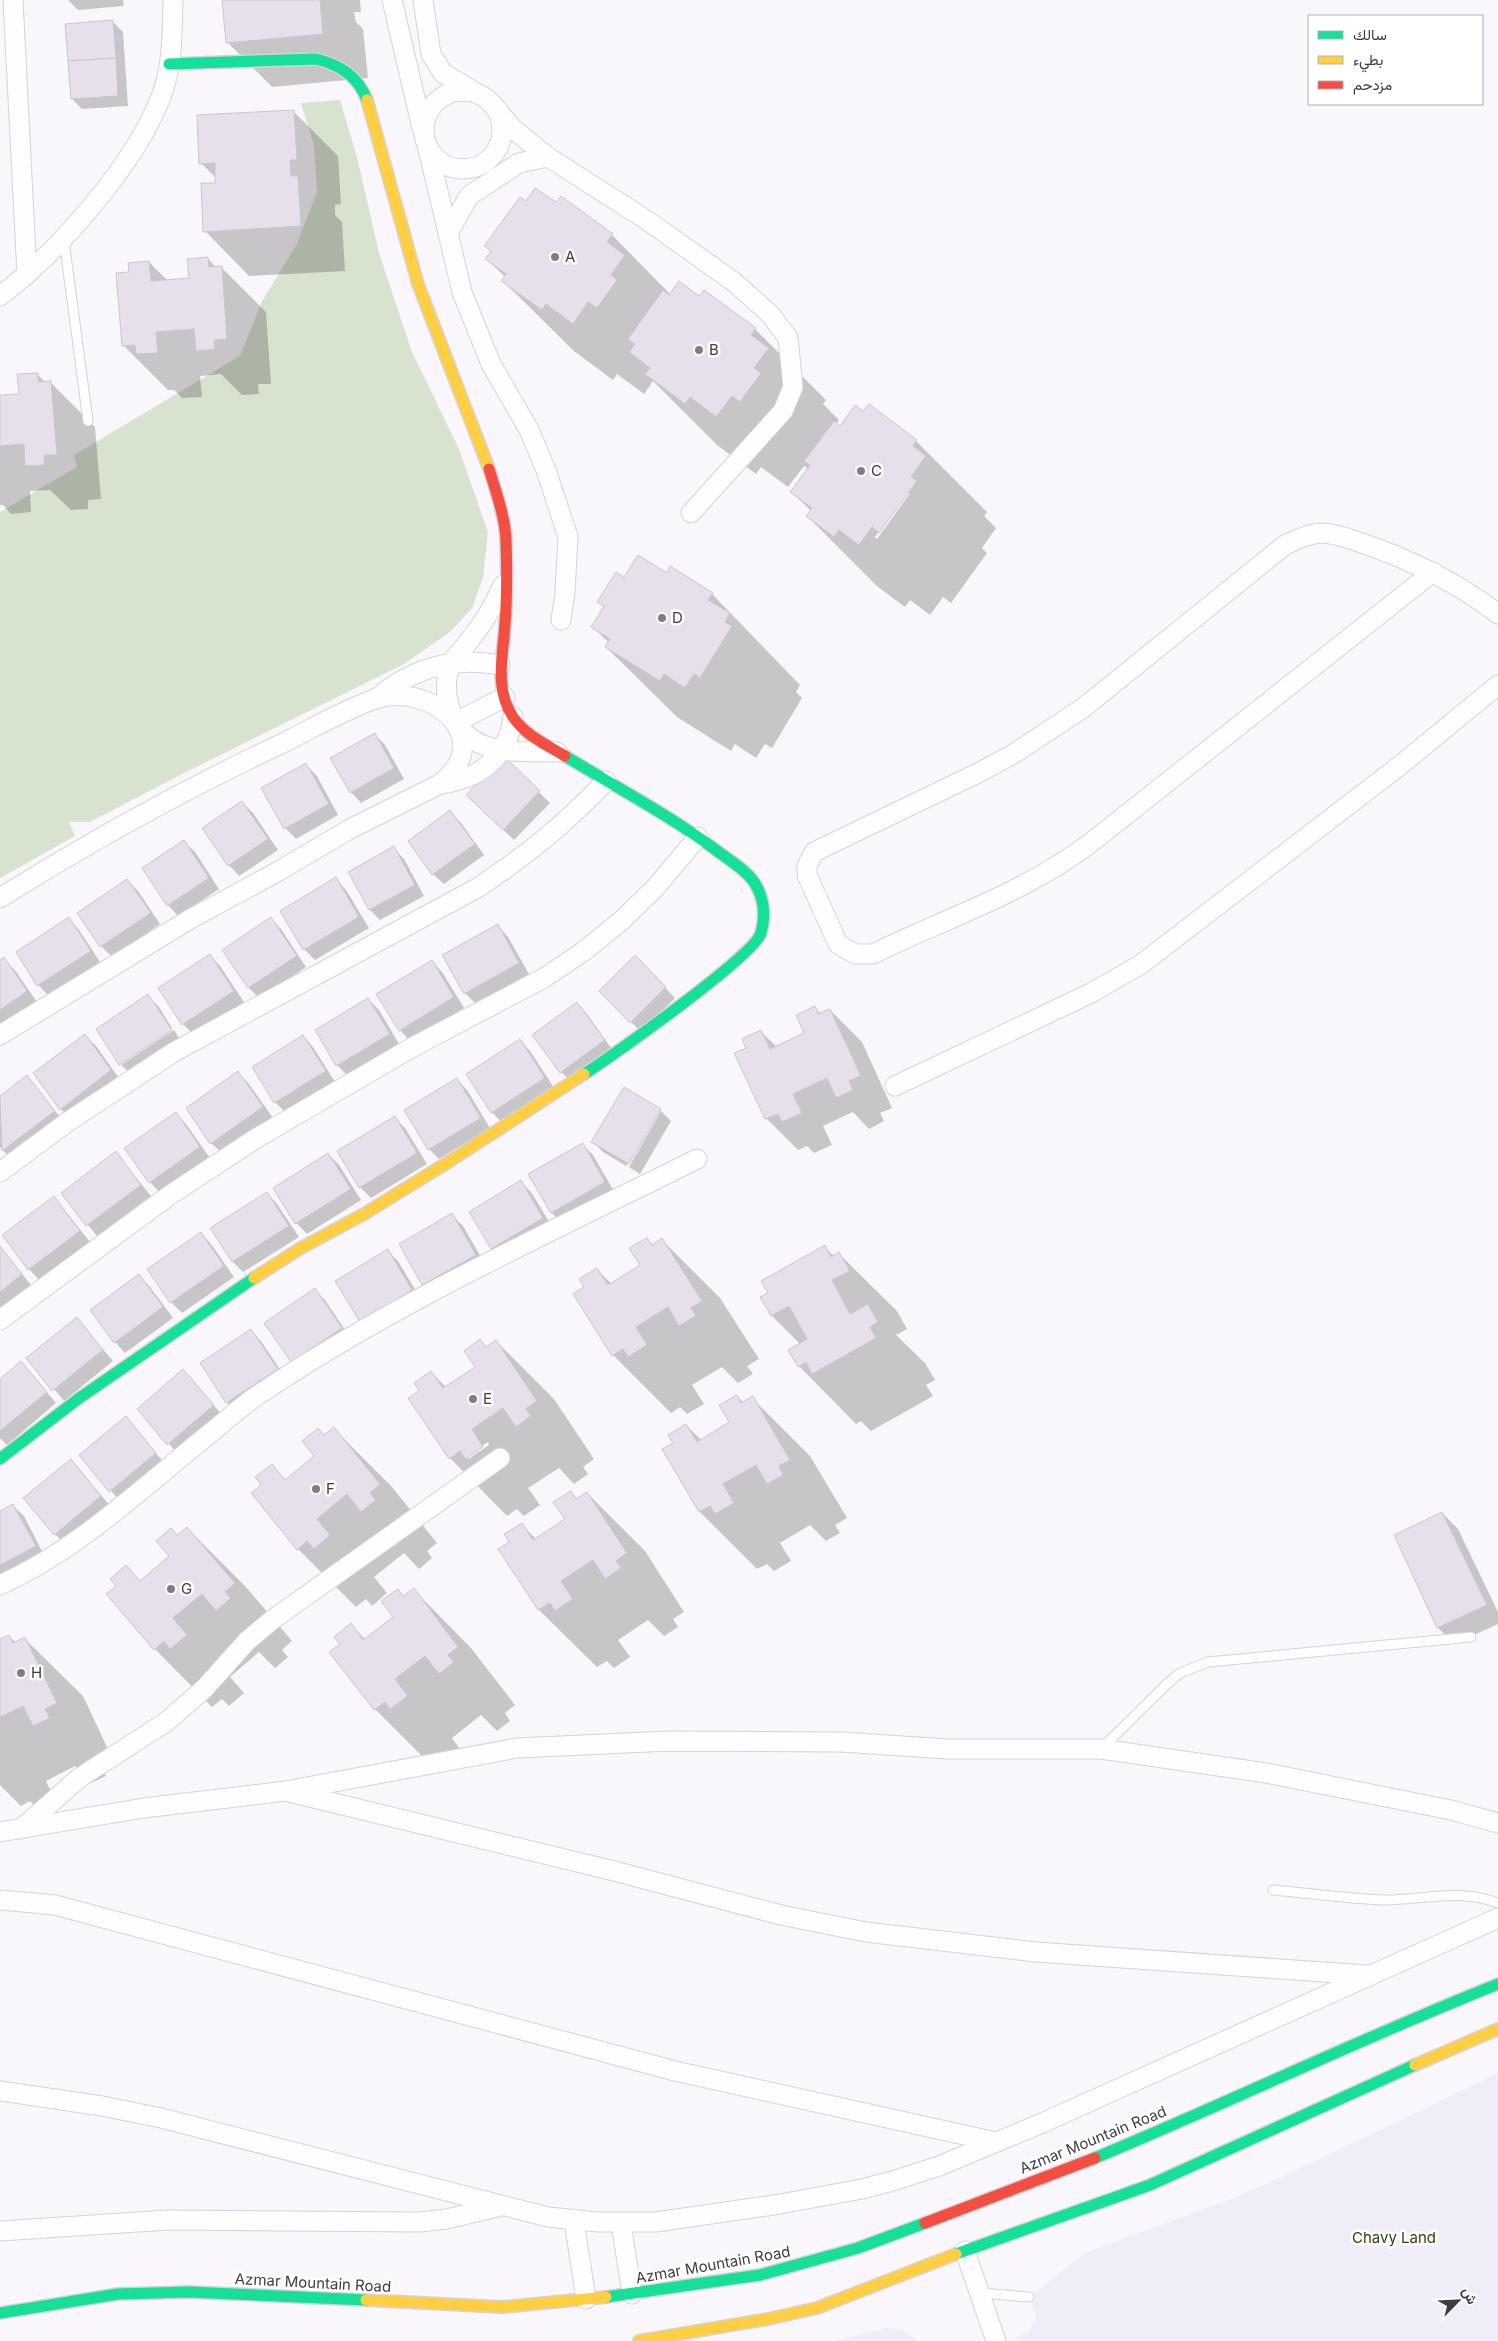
<svg xmlns="http://www.w3.org/2000/svg" width="1498" height="2341" viewBox="0 0 1498 2341" font-family="Inter,Vazirmatn,sans-serif">
	<rect width="100%" height="100%" fill="#f9f7fb"/>
	<g fill="#f0ecf8">
		<polygon points="1498,2073 1498,2341 1018,2341 1016,2337 1029,2332 1036,2316 1029,2297 1085,2253 1239,2196 1312,2163"/>
		<polygon points="887,2328 901,2330 918,2341 833,2341"/>
	</g>
	<polygon fill="#d8e3cf" points="340,100 357,157 379,253 412,352 459,449 488,532 483,578 472,608 450,632 404,664 182,774 90,822 69,822 75,836 0,878 0,512 77,467 74,455 240,356 262,301 297,244 317,192 314,145 301,103"/>
	<g fill="#0003" fill-rule="evenodd">
		<polygon points="68,0 123,0 124,6 78,10"/>
		<polygon points="224,0 360,0 361,12 354,12 356,22 363,29 368,78 272,87 227,42"/>
		<polygon points="113,22 123,32 128,106 82,109 72,99"/>
		<polygon points="293,111 338,156 341,204 335,205 335,215 342,222 345,271 249,276 205,231 217,179 201,163"/>
		<path d="M526,203L556,204L612,235L671,295L699,298L755,329L826,400L823,404L839,420L836,424L841,427L864,413L916,441L987,512L984,516L996,528L982,548L987,553L951,603L943,597L930,615L910,600L905,607L878,587L807,516L811,511L792,492L809,469L804,466L788,487L761,467L756,474L717,445L653,381L644,394L617,374L613,380L574,351L503,281L505,277L487,259ZM907,493H910L877,539L875,537Z"/>
		<polygon points="207,258 216,267 221,267 266,312 271,384 258,384 259,394 242,395 221,374 200,376 202,397 182,398 174,390 168,390 123,345 131,273 149,262 168,281 190,280"/>
		<polygon points="37,374 46,383 51,383 95,427 101,499 88,500 88,509 71,510 50,490 30,491 31,512 11,514 3,505 0,505 0,397 20,395"/>
		<polygon points="667,574 712,594 800,685 796,692 802,698 772,748 765,744 756,758 735,744 731,751 677,717 606,647 609,643 593,627 605,608 599,602 625,579"/>
		<polygon points="374,734 385,745 404,779 361,803 351,792"/>
		<polygon points="503,757 550,803 514,840 467,795"/>
		<polygon points="306,765 317,776 338,815 296,839 285,828"/>
		<polygon points="242,802 253,813 278,850 239,876 229,865"/>
		<polygon points="450,812 461,823 484,855 444,884 433,874"/>
		<polygon points="184,842 195,852 219,889 178,916 168,905"/>
		<polygon points="393,848 404,859 424,896 380,920 370,910 349,872"/>
		<polygon points="336,879 346,890 369,928 315,960 304,949"/>
		<polygon points="127,880 138,891 160,924 112,957 101,946 79,913"/>
		<polygon points="69,919 79,930 100,962 49,996 38,985"/>
		<polygon points="271,919 281,929 306,967 259,998 249,988 224,950"/>
		<polygon points="498,926 508,937 529,974 475,1003 465,993"/>
		<polygon points="209,955 220,966 244,1002 194,1035 183,1024"/>
		<polygon points="635,957 675,998 641,1032 600,991"/>
		<polygon points="3,959 14,969 37,1002 0,1028 0,961"/>
		<polygon points="432,961 442,972 464,1008 410,1041 400,1030"/>
		<polygon points="148,996 159,1007 172,1028 120,1062 120,1064 97,1030"/>
		<polygon points="368,999 379,1010 399,1044 348,1076 337,1065"/>
		<polygon points="576,1004 587,1014 614,1052 572,1082 561,1072"/>
		<polygon points="814,1007 821,1014 830,1010 862,1042 892,1108 880,1113 884,1121 869,1129 853,1112 823,1126 832,1145 814,1153 807,1146 798,1150 767,1119 736,1054 748,1048 761,1032 777,1047 806,1033"/>
		<polygon points="174,1030 181,1041 131,1074 121,1065"/>
		<polygon points="85,1036 96,1046 121,1081 71,1120 61,1109"/>
		<polygon points="303,1036 313,1047 335,1082 286,1113 275,1102"/>
		<polygon points="520,1040 530,1051 555,1089 502,1123 492,1112"/>
		<polygon points="238,1073 249,1084 273,1118 222,1153 211,1143"/>
		<polygon points="27,1077 64,1122 13,1161 0,1147 0,1097"/>
		<polygon points="457,1080 467,1090 490,1128 439,1159 429,1149"/>
		<polygon points="660,1110 671,1121 640,1174 629,1167 661,1111 658,1111 626,1166 603,1152 593,1142"/>
		<polygon points="175,1113 186,1124 210,1158 160,1193 150,1182"/>
		<polygon points="395,1118 405,1128 427,1164 371,1198 360,1187"/>
		<polygon points="582,1144 593,1155 615,1193 562,1223 552,1213 530,1175"/>
		<polygon points="116,1153 151,1196 97,1236 62,1193"/>
		<polygon points="328,1154 339,1165 361,1200 307,1234 296,1223"/>
		<polygon points="520,1182 531,1192 553,1228 502,1259 492,1248"/>
		<polygon points="267,1193 277,1204 299,1237 243,1272 233,1262 212,1228"/>
		<polygon points="54,1197 90,1242 39,1280 29,1269"/>
		<polygon points="452,1215 463,1226 486,1266 434,1295 423,1285 401,1244"/>
		<polygon points="201,1233 211,1244 234,1277 182,1313 171,1302"/>
		<polygon points="646,1239 653,1246 662,1240 720,1298 759,1359 747,1366 753,1374 738,1383 722,1367 692,1385 704,1404 687,1414 680,1407 671,1413 613,1355 575,1295 586,1288 597,1270 612,1284 642,1265"/>
		<polygon points="0,1247 31,1285 0,1310"/>
		<polygon points="824,1247 834,1256 839,1254 897,1311 907,1329 896,1335 925,1363 935,1380 926,1385 933,1396 871,1431 861,1421 856,1424 799,1366 801,1345 772,1316 769,1293"/>
		<polygon points="387,1251 398,1261 422,1301 371,1332"/>
		<polygon points="139,1276 150,1287 173,1318 125,1353 115,1342"/>
		<polygon points="314,1290 325,1300 351,1339 302,1372 292,1362 266,1323"/>
		<polygon points="77,1319 113,1361 64,1401 28,1358"/>
		<polygon points="251,1331 261,1341 287,1380 238,1413 227,1402 202,1364"/>
		<path d="M480,1341L487,1348L496,1341L554,1399L594,1459L583,1467L588,1474L574,1484L559,1468L528,1488L540,1505L524,1516L517,1509L507,1516L450,1458L421,1391L431,1372L446,1387L476,1367ZM488,1442L489,1445L468,1459L466,1457Z"/>
		<polygon points="183,1370 224,1417 179,1455 138,1409"/>
		<polygon points="31,1373 56,1403 7,1445 0,1438 0,1381"/>
		<polygon points="737,1396 744,1403 752,1398 810,1456 847,1518 835,1525 840,1533 826,1541 810,1525 780,1543 791,1561 774,1571 767,1564 757,1569 700,1512 674,1443 686,1425 701,1440 731,1423"/>
		<polygon points="126,1418 166,1465 121,1502 80,1456"/>
		<polygon points="334,1429 392,1487 437,1543 427,1551 432,1558 419,1569 404,1553 374,1577 387,1593 372,1606 366,1599 356,1607 298,1549 263,1485 272,1466 286,1480 316,1456 325,1436"/>
		<polygon points="71,1460 111,1507 65,1544 55,1534"/>
		<polygon points="571,1493 577,1499 587,1493 645,1551 684,1612 673,1619 678,1627 664,1636 648,1620 618,1640 630,1657 614,1668 607,1661 597,1667 539,1610 500,1550 511,1542 521,1524 536,1539 566,1519"/>
		<polygon points="13,1506 24,1516 45,1557 0,1581 0,1512"/>
		<polygon points="1442,1513 1458,1529 1498,1612 1498,1624 1455,1644 1438,1628 1396,1536"/>
		<polygon points="187,1528 245,1586 292,1641 282,1650 288,1657 275,1668 259,1652 230,1677 244,1693 229,1706 222,1699 212,1707 155,1649 108,1594 118,1586 126,1567 141,1581 170,1556 178,1536"/>
		<polygon points="398,1590 404,1597 414,1590 471,1648 515,1705 505,1713 510,1721 497,1731 481,1715 452,1738 464,1755 433,1767 375,1709 341,1644 351,1625 366,1640 395,1617"/>
		<polygon points="9,1636 16,1643 25,1639 83,1696 114,1762 102,1767 106,1776 91,1783 75,1766 46,1781 55,1800 37,1808 30,1801 21,1806 0,1785 0,1640"/>
	</g>
	<g fill="#e7e0ec" stroke="#cac6cd">
		<polygon points="222,0 320,0 323,34 226,43"/>
		<polygon points="113,20 116,58 68,61 65,24"/>
		<polygon points="116,58 118,96 71,99 68,61"/>
		<polygon points="294,110 297,160 290,160 291,176 298,176 301,226 203,232 201,183 215,183 215,163 199,164 197,115"/>
		<polygon points="535,188 556,202 561,196 613,234 607,242 625,255 611,275 617,280 597,308 588,302 573,324 546,304 542,310 501,281 506,274 485,259 491,251 484,246 520,197 526,201"/>
		<polygon points="208,257 209,267 222,266 227,339 214,340 215,349 196,351 194,329 156,332 158,353 136,354 135,345 122,346 116,273 129,272 128,263 149,261 151,281 189,278 187,259"/>
		<polygon points="679,281 699,296 704,290 756,328 751,335 769,348 754,368 761,373 740,402 732,396 716,417 690,397 685,404 645,374 650,368 629,352 635,344 628,339 663,290 669,295"/>
		<polygon points="38,373 38,382 51,381 57,455 44,455 44,465 25,466 24,444 0,446 0,395 19,394 17,374"/>
		<polygon points="869,404 917,440 913,446 926,456 911,477 917,481 879,533 872,527 859,545 839,530 834,537 806,516 812,508 790,492 810,465 804,461 834,421 840,426 855,405 863,411"/>
		<polygon points="638,555 667,573 670,566 713,593 708,600 730,613 725,622 732,626 700,678 694,674 685,688 664,674 660,681 605,647 610,639 591,627 604,606 597,602 616,572 624,577"/>
		<polygon points="375,733 394,768 350,793 330,758"/>
		<polygon points="503,755 540,791 503,830 466,795"/>
		<polygon points="306,763 329,804 284,829 261,788"/>
		<polygon points="242,801 268,839 228,866 202,828"/>
		<polygon points="450,810 475,844 432,875 408,841"/>
		<polygon points="184,840 209,878 167,906 142,868"/>
		<polygon points="394,846 415,885 369,910 348,872"/>
		<polygon points="336,877 359,917 303,950 280,911"/>
		<polygon points="127,879 151,913 100,947 77,913"/>
		<polygon points="69,917 91,951 37,986 16,952"/>
		<polygon points="271,917 297,956 248,988 222,950"/>
		<polygon points="498,924 519,963 464,994 442,955"/>
		<polygon points="210,954 234,991 182,1025 158,988"/>
		<polygon points="635,955 666,987 630,1023 599,991"/>
		<polygon points="4,957 27,991 0,1010 0,960"/>
		<polygon points="432,960 454,997 399,1031 376,994"/>
		<polygon points="148,994 172,1030 119,1065 96,1029"/>
		<polygon points="368,998 390,1034 336,1066 315,1030"/>
		<polygon points="577,1002 605,1040 560,1073 532,1035"/>
		<polygon points="815,1006 818,1014 830,1009 861,1076 849,1081 853,1090 836,1098 827,1078 793,1094 802,1113 782,1122 778,1114 765,1119 734,1053 746,1048 742,1039 761,1030 770,1049 804,1033 796,1015"/>
		<polygon points="85,1034 111,1070 60,1110 33,1073"/>
		<polygon points="303,1035 326,1071 274,1103 252,1067"/>
		<polygon points="520,1039 545,1078 491,1113 466,1074"/>
		<polygon points="238,1071 263,1107 210,1144 186,1108"/>
		<polygon points="27,1075 55,1111 2,1151 0,1096"/>
		<polygon points="457,1078 481,1118 428,1150 404,1110"/>
		<polygon points="624,1087 661,1109 629,1164 591,1142"/>
		<polygon points="176,1112 200,1147 149,1183 124,1148"/>
		<polygon points="395,1116 417,1153 359,1188 337,1151"/>
		<polygon points="583,1143 605,1182 551,1213 528,1174"/>
		<polygon points="116,1151 141,1185 86,1226 61,1193"/>
		<polygon points="328,1153 351,1189 295,1224 273,1188"/>
		<polygon points="521,1180 543,1218 491,1249 469,1212"/>
		<polygon points="267,1192 289,1226 232,1262 210,1228"/>
		<polygon points="54,1196 80,1231 28,1270 2,1235"/>
		<polygon points="452,1213 476,1255 422,1285 399,1244"/>
		<polygon points="201,1232 224,1266 170,1303 147,1269"/>
		<polygon points="647,1238 652,1245 662,1238 702,1301 691,1308 696,1316 679,1326 668,1307 636,1327 647,1345 628,1357 623,1349 612,1356 573,1294 584,1287 579,1279 597,1268 608,1285 640,1265 629,1248"/>
		<polygon points="825,1245 831,1257 839,1252 850,1271 832,1280 850,1314 868,1304 878,1322 870,1327 876,1338 812,1374 806,1362 798,1367 788,1350 807,1339 789,1306 771,1316 760,1297 768,1293 761,1281"/>
		<polygon points="0,1246 22,1274 0,1292"/>
		<polygon points="388,1249 412,1290 360,1322 335,1281"/>
		<polygon points="139,1274 163,1307 114,1343 90,1310"/>
		<polygon points="315,1288 342,1328 291,1362 264,1323"/>
		<polygon points="77,1317 103,1350 52,1391 26,1358"/>
		<polygon points="251,1329 278,1369 226,1403 200,1363"/>
		<polygon points="480,1339 486,1347 496,1340 537,1401 526,1409 531,1416 516,1427 503,1408 472,1429 483,1447 465,1459 460,1451 449,1459 408,1398 419,1391 414,1383 431,1371 443,1388 475,1367 464,1351"/>
		<polygon points="21,1361 47,1392 0,1431 0,1379"/>
		<polygon points="183,1369 214,1405 167,1445 137,1409"/>
		<polygon points="737,1395 741,1403 753,1396 790,1460 779,1466 783,1475 767,1484 756,1465 723,1484 734,1503 715,1514 710,1506 699,1512 662,1449 673,1443 668,1435 686,1424 697,1442 729,1422 719,1405"/>
		<polygon points="126,1416 156,1453 109,1492 79,1455"/>
		<polygon points="334,1427 380,1484 370,1493 376,1500 361,1512 347,1494 317,1519 330,1535 314,1549 307,1541 297,1550 251,1493 261,1485 255,1477 272,1464 285,1480 314,1456 302,1441 318,1428 324,1435"/>
		<polygon points="71,1459 101,1496 54,1535 23,1498"/>
		<polygon points="571,1491 576,1499 587,1492 627,1553 616,1561 621,1568 605,1579 593,1560 561,1581 573,1599 555,1611 550,1603 538,1610 498,1549 509,1542 504,1534 522,1523 533,1540 565,1519 553,1502"/>
		<polygon points="13,1504 36,1546 0,1565 0,1511"/>
		<polygon points="1442,1512 1487,1605 1437,1628 1394,1535"/>
		<polygon points="187,1527 235,1583 225,1592 231,1598 216,1611 202,1594 173,1618 187,1635 170,1649 164,1641 154,1650 106,1594 116,1586 110,1579 126,1565 140,1581 169,1556 156,1541 171,1528 177,1535"/>
		<polygon points="414,1588 458,1647 448,1655 454,1662 439,1674 425,1656 395,1679 408,1696 390,1709 385,1702 374,1710 329,1652 340,1644 334,1637 351,1623 363,1640 393,1617 381,1601 398,1589 403,1596"/>
		<polygon points="9,1635 13,1643 25,1637 57,1703 45,1709 50,1718 33,1726 23,1706 0,1717 0,1639"/>
	</g>
	<g fill="none" stroke-linecap="round" stroke-linejoin="round">
		<g stroke="#d6d2d9" stroke-width="11">
			<g id="lane">
				<polyline points="64,240 88,421"/>
				<polyline points="1101,1749 1168,1683 1180,1673 1208,1662 1471,1637"/>
				<path d="M1273,1890C1309,1893 1347,1899 1384,1900C1425,1900 1458,1888 1498,1903"/>
				<polyline points="980,2293 1029,2297"/>
			</g>
		</g>
		<g stroke="#d6d2d9" stroke-width="21">
			<g id="street">
				<polyline points="13,0 27,275"/>
				<polyline points="392,0 422,128"/>
				<polyline points="423,0 431,54 443,73 473,91"/>
				<circle cx="463" cy="130" r="39"/>
				<polyline points="493,105 513,129 548,157 648,221 734,282 770,314 788,338 793,387 783,411 691,513"/>
				<polyline points="428,149 462,292 491,364 529,430 546,470 568,537 565,593 561,620"/>
				<polyline points="448,233 469,196 519,163 548,157"/>
				<path d="M0,296C58,252 134,166 161,97C173,66 172,33 173,0"/>
				<path d="M1433,572L1093,841C1024,894 950,916 873,954H855L838,944L807,875V866L814,852L980,772L1015,753L1083,708L1285,545C1297,539 1308,534 1321,533C1336,533 1349,539 1362,543C1411,560 1457,582 1498,614"/>
				<path d="M503,585C495,603 485,621 472,637C466,646 456,655 451,664C445,678 445,691 449,705C465,758 512,751 557,752"/>
				<path d="M376,699C412,668 453,656 500,665"/>
				<polyline points="456,722 505,697"/>
				<path d="M440,784C479,779 508,758 513,717"/>
				<path d="M0,898C91,841 185,789 283,743C313,728 344,710 375,699C428,681 500,736 440,784L350,829L277,872L192,918L0,1035"/>
				<polyline points="895,1086 1091,993 1140,965 1398,767 1498,685"/>
				<path d="M0,1172L69,1121L174,1052L479,887C528,854 565,824 606,781"/>
				<polyline points="0,1320 170,1195 255,1139 413,1047 544,978 584,951 621,921 655,888 698,837"/>
				<path d="M0,1585C80,1549 145,1485 213,1431C228,1419 243,1405 258,1395C396,1302 549,1233 697,1159"/>
				<polyline points="293,1793 614,1871 781,1915 866,1932 1036,1952 1367,1975"/>
				<polyline points="21,1829 79,1778 166,1722 204,1689 247,1641 272,1620 500,1458"/>
				<polyline points="0,1832 144,1808 286,1791 517,1748 670,1741 841,1742 948,1749 1101,1749 1266,1773 1451,1810 1498,1823"/>
				<polyline points="0,1900 55,1905 675,2071 996,2142"/>
				<polyline points="0,2091 102,2106 161,2118 548,2217 598,2222 656,2222 774,2205 862,2189 896,2180 939,2166 1042,2123 1498,1918"/>
				<polyline points="574,2221 586,2299"/>
				<polyline points="621,2223 632,2294"/>
				<polyline points="0,2231 168,2220 420,2222 447,2219 501,2206"/>
				<polyline points="965,2251 996,2341"/>
			</g>
		</g>
		<g stroke="#d6d2d9" stroke-width="14">
			<g id="fast">
				<path d="M169,64L316,59C340,65 358,76 367,100"/>
				<path d="M565,756C616,787 669,815 716,850C729,860 745,869 754,882C764,897 766,916 761,933C755,955 611,1057 584,1074"/>
				<polyline points="0,1459 78,1399 254,1278"/>
				<path d="M1095,2158C1230,2102 1362,2038 1498,1984"/>
				<polyline points="956,2254 1150,2185 1415,2065"/>
				<polyline points="606,2297 760,2275 858,2248 925,2223"/>
				<polyline points="0,2313 118,2294 189,2292 366,2300"/>
			</g>
		</g>
		<g stroke="#d6d2d9" stroke-width="14">
			<g id="slow">
				<polyline points="367,100 418,284 489,469"/>
				<polyline points="254,1278 301,1248 364,1214 450,1161 584,1074"/>
				<polyline points="1415,2065 1498,2029"/>
				<polyline points="366,2300 502,2307 606,2297"/>
				<polyline points="639,2341 768,2319 817,2308 956,2254"/>
			</g>
		</g>
		<g stroke="#d6d2d9" stroke-width="14">
			<g id="jam">
				<path d="M489,469C496,492 505,517 506,540C507,568 507,597 505,624C503,656 494,688 513,717C526,736 547,745 565,756"/>
				<polyline points="925,2223 1095,2158"/>
			</g>
		</g>
		<use href="#lane" stroke="#fefefe" stroke-width="9"/>
		<use href="#street" stroke="#fefefe" stroke-width="19"/>
		<use href="#fast" stroke="#16e098" stroke-width="11"/>
		<use href="#slow" stroke="#ffcf43" stroke-width="11"/>
		<use href="#jam" stroke="#f24e42" stroke-width="11"/>
	</g>
	<g fill="#807c84" stroke="#fff" stroke-width="2">
		<circle cx="555" cy="257" r="5"/>
		<circle cx="699" cy="350" r="5"/>
		<circle cx="861" cy="471" r="5"/>
		<circle cx="662" cy="618" r="5"/>
		<circle cx="473" cy="1399" r="5"/>
		<circle cx="316" cy="1489" r="5"/>
		<circle cx="171" cy="1589" r="5"/>
		<circle cx="21" cy="1673" r="5"/>
	</g>
	<g text-anchor="middle" stroke-width="5" stroke-linejoin="round" paint-order="stroke">
		<g font-size="15" fill="#3f3a44" stroke="#fff" text-anchor="start">
			<text x="565" y="262">A</text>
			<text x="709" y="355">B</text>
			<text x="871" y="476">C</text>
			<text x="672" y="623">D</text>
			<text x="483" y="1404">E</text>
			<text x="326" y="1494">F</text>
			<text x="181" y="1594">G</text>
			<text x="31" y="1678">H</text>
		</g>
		<g font-size="15" fill="#3f3a44" stroke="#fff">
			<text transform="translate(1093 2140) rotate(-22)" y="5">Azmar Mountain Road</text>
			<text transform="translate(713 2265) rotate(-10)" y="5">Azmar Mountain Road</text>
			<text transform="translate(313 2283) rotate(3)" y="5">Azmar Mountain Road</text>
		</g>
		<g font-size="15" fill="#2d460b" stroke="#fff">
			<text x="1394" y="2243">Chavy Land</text>
		</g>
	</g>
	<rect x="1308" y="15" width="175" height="90" fill="#ffffff" stroke="#b2b0b4"/>
	<rect x="1318" y="31" width="25" height="8" fill="#16e098" stroke="#b2b0b4"/>
	<text x="1353" y="40" font-size="15" fill="#3f3a44">سالك</text>
	<rect x="1318" y="56" width="25" height="8" fill="#ffcf43" stroke="#b2b0b4"/>
	<text x="1353" y="65" font-size="15" fill="#3f3a44">بطيء</text>
	<rect x="1318" y="81" width="25" height="8" fill="#f24e42" stroke="#b2b0b4"/>
	<text x="1353" y="90" font-size="15" fill="#3f3a44">مزدحم</text>
	<g transform="translate(1458 2301) rotate(66)" stroke="#ffffff" stroke-width="4" paint-order="stroke">
	<path d="M0-4L9 19L0 12L-9 19Z" fill="#3f3a44"/>
	<text y="-8" font-size="14" font-weight="bold" text-anchor="middle" fill="#3f3a44">ش</text>
	</g>
</svg>
